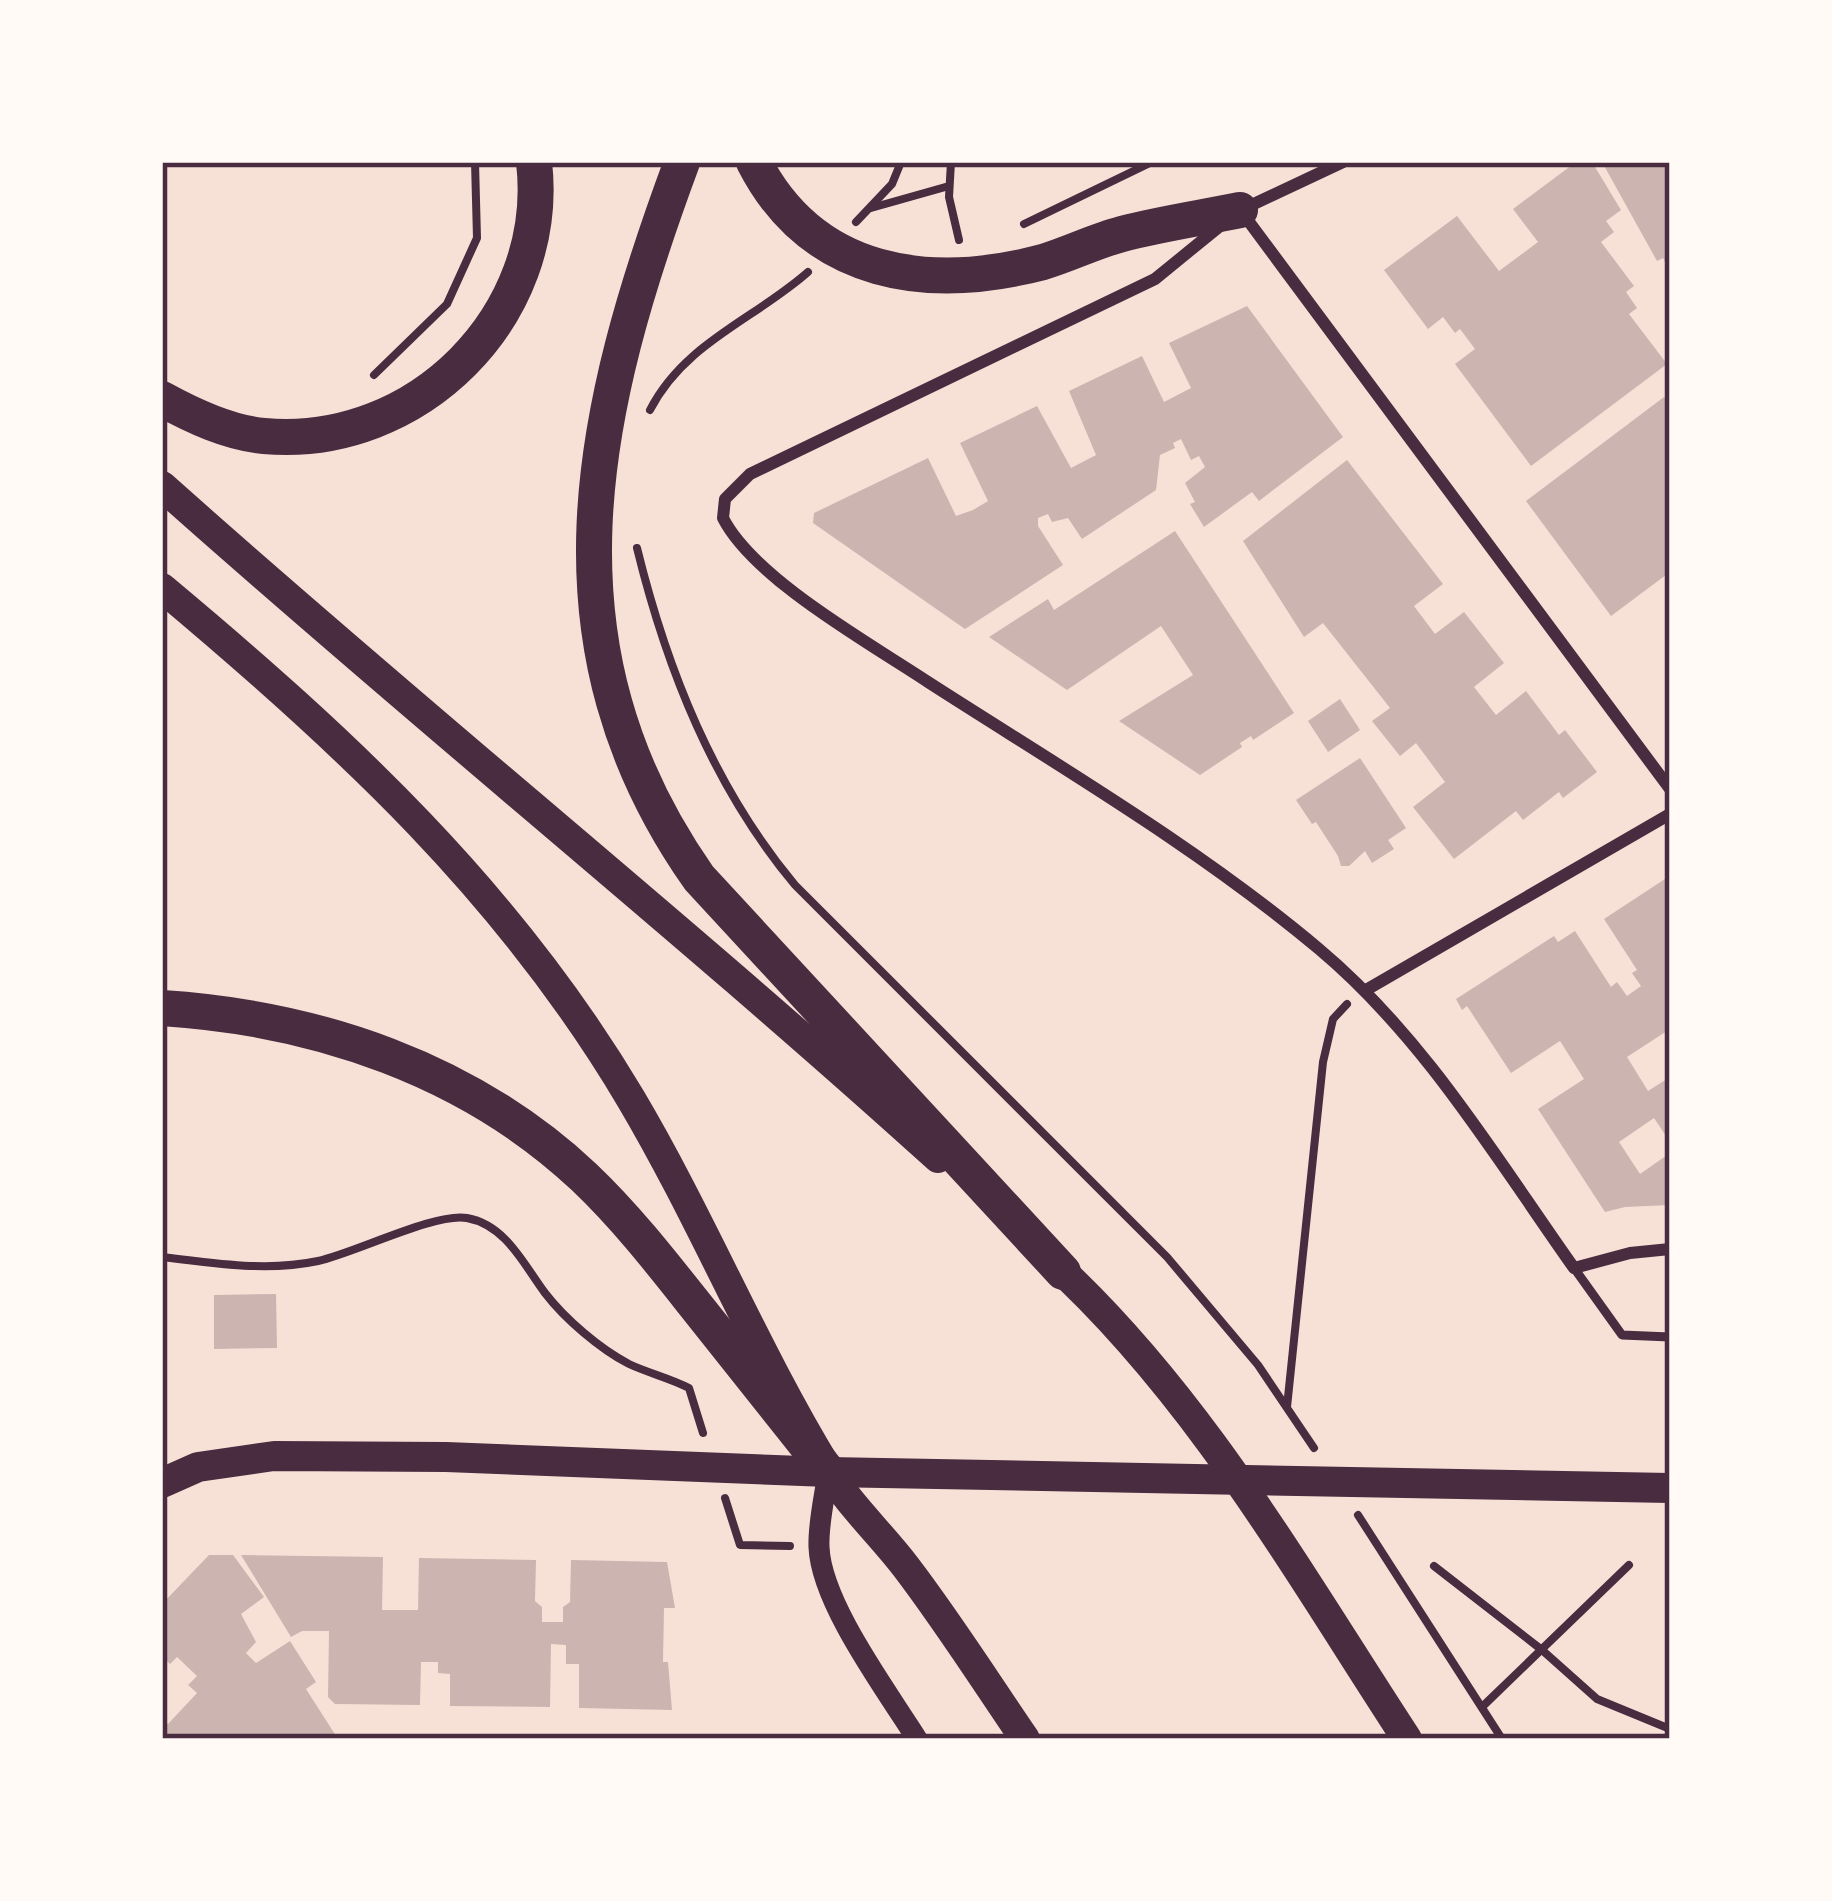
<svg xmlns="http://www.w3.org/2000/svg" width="1832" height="1901" viewBox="0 0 1832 1901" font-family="'Archivo Narrow',sans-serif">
	<rect width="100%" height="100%" fill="#f7e1d7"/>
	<g fill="#ccb4b1">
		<polygon points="1576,162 1592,162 1621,210 1606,221 1614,232 1601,242 1634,286 1626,292 1637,308 1629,314 1667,364 1531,466 1455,364 1475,349 1460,329 1455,333 1443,317 1428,329 1384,270 1457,216 1499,271 1538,242 1513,209"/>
		<polygon points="1602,162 1670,162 1670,271 1663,258 1657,261"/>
		<polygon points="1247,306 1343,437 1259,501 1252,492 1204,527 1190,504 1195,502 1185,483 1205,467 1199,456 1191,460 1181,439 1173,443 1175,448 1160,455 1156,490 1082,539 1068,518 1052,522 1048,514 1038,518 1038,526 1063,565 965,629 813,523 814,513 928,458 956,516 973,510 988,501 960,443 1037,406 1071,468 1096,455 1069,391 1142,356 1164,402 1191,388 1169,343"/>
		<polygon points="1664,397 1670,405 1670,572 1611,616 1526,501"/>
		<polygon points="1347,460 1443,584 1414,606 1435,634 1464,612 1504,663 1474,687 1496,715 1526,691 1559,735 1565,730 1597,772 1563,798 1559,792 1523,820 1516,811 1454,859 1413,807 1445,782 1416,743 1400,756 1372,721 1390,708 1323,623 1304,637 1243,541"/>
		<polygon points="1175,531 1294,713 1253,740 1251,736 1240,743 1242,747 1200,775 1119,721 1193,675 1161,626 1067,690 989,637 1048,599 1054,610"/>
		<polygon points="1340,699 1360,730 1328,752 1308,721"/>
		<polygon points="1360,758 1406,828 1388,840 1394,849 1372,863 1365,851 1349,866 1341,866 1338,856 1316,822 1312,824 1296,800"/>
		<polygon points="1668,877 1670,1029 1627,1057 1648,1091 1670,1077 1670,1142 1654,1118 1619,1142 1640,1174 1670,1153 1670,1205 1625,1207 1605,1212 1538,1109 1584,1079 1560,1041 1511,1073 1467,1006 1462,1010 1456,999 1554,936 1558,942 1575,931 1611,987 1617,982 1627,996 1641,986 1632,973 1637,970 1604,919"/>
		<polygon points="276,1294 277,1348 214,1349 214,1295"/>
		<polygon points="209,1555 233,1555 264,1597 241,1614 256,1642 246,1653 256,1663 290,1641 316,1682 306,1689 338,1739 162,1739 162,1718 168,1724 197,1693 188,1685 197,1676 177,1657 170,1664 162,1656 162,1604"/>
		<polygon points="241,1555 383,1557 382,1610 418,1610 419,1558 536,1560 535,1601 542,1607 542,1622 563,1622 563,1607 570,1602 571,1560 667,1562 675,1608 664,1608 663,1662 668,1662 672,1710 579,1708 579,1664 566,1664 566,1645 551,1644 550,1707 450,1706 450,1674 438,1673 438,1662 421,1662 420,1705 335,1704 328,1697 329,1631 302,1631 291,1637"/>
	</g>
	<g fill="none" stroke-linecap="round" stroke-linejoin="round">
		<g stroke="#4a2c40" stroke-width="8">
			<polyline points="951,162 949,197 959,240"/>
			<polyline points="871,208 949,186"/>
			<polyline points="856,222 892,184 901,162"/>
			<polyline points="1024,224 1152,162"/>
			<polyline points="374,375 447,304 477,238 475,162"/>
			<path d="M650,410C684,343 755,319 808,272"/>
			<path d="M637,548C667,670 714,788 795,885L1167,1257L1258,1365L1314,1448"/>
			<path d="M162,1257C214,1263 266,1272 318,1261C355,1253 436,1212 467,1218C506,1225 524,1265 545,1293C565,1319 600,1349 629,1364C648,1373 670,1378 689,1388L703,1433"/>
			<polyline points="1287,1407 1323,1062 1333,1019 1347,1004"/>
			<polyline points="725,1498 740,1545 790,1546"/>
			<polyline points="1358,1515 1502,1739"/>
			<polyline points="1434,1566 1542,1650 1597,1699 1670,1729"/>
			<polyline points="1482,1707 1629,1565"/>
		</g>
		<polyline stroke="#4a2c40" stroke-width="9" points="1574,1268 1622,1335 1670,1337"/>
		<g stroke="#4a2c40" stroke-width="12">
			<polyline points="1241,210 1343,162"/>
			<polyline points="1241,211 1670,789"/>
			<path d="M1220,226L1155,279L750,474L725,499L723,518C754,579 871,644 928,682C1060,767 1199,848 1319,949C1424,1037 1496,1158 1574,1268L1630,1253L1670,1249"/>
			<polyline points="1366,990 1670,814"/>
		</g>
		<path stroke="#4a2c40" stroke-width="21" d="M828,1472C825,1496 818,1523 819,1547C821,1603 887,1691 917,1739"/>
		<g stroke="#4a2c40" stroke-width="30">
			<path d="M162,486C417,714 684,928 938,1158"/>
			<path d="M162,588C345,741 509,893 631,1099C702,1219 755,1350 827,1468C848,1504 881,1534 906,1567C948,1622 986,1682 1025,1739"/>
			<path d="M1049,1259C1197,1393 1299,1574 1407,1739"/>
			<polyline points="162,1483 198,1467 274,1456 446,1457 828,1472 1670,1488"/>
		</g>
		<g stroke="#4a2c40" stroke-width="36">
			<path d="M682,162C590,410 535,645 699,878L1063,1272"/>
			<path d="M754,162C813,277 929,292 1043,262C1070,254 1095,241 1122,234C1160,224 1201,218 1240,210"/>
			<path d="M162,399C193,416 229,433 264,436C417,450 552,315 534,162"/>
			<path d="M162,1008C317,1018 469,1069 584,1177C624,1215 658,1258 692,1301C737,1358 783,1415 828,1472"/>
		</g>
	</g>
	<rect width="1832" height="1901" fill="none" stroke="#fffaf5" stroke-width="330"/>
	<rect x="165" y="165" width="1502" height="1571" fill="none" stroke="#4a2c40" stroke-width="4.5"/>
</svg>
